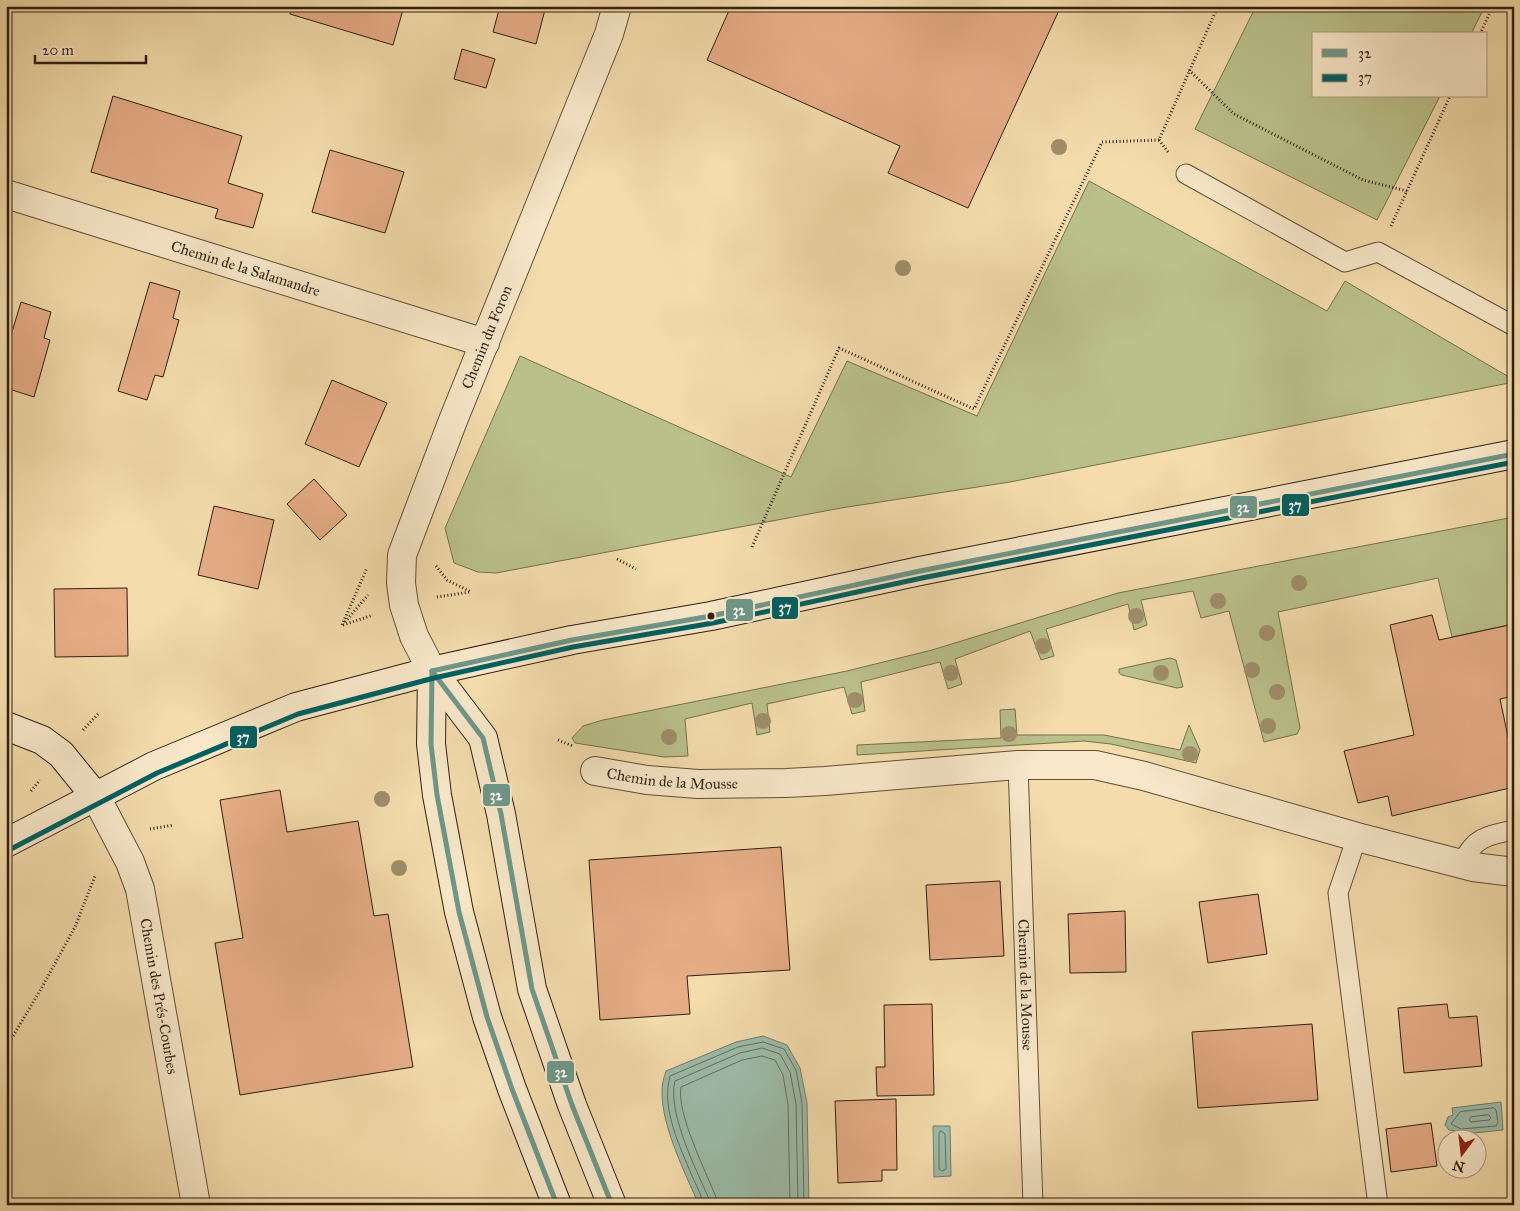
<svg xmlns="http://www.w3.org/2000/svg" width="1520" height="1211" viewBox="0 0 1520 1211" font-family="'IM FELL Great Primer',serif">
	<rect width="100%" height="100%" fill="#f4dcac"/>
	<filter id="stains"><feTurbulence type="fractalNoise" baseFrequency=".004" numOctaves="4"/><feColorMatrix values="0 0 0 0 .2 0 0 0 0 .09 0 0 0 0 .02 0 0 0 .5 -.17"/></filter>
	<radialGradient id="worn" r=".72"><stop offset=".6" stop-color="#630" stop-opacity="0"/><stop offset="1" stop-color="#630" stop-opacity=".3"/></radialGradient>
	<g fill="#bac08a" stroke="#75704e">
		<polygon points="1256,6 1485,6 1471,34 1314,34 1314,96 1440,96 1377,220 1195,129"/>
		<polygon points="1089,181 1327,311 1345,281 1514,380 1514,382 1010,482 841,508 496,573 478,572 454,563 445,528 520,356 791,477 847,361 977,416"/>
		<polygon points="1514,517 1514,624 1452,637 1438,578 1278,612 1300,728 1297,734 1264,742 1229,611 1201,618 1193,591 1141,600 1147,625 1134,630 1128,604 1046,629 1054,656 1041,660 1030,631 955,659 962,684 948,689 940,662 861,682 865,711 852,714 844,687 767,704 770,732 757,735 752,703 685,719 688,756 664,757 575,743 572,738 583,726 603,720 847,671 932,650 1118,593"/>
		<polygon points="1170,658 1176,660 1183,687 1177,688 1122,675 1119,673 1119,669"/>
		<polygon points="1015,709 1017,735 1104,735 1180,750 1189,725 1200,750 1196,763 1111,744 1084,741 857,755 857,745 1001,738 1000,710"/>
	</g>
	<g fill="#9cbcaa" stroke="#717d6d">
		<path d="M763,1036L787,1045L800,1068L807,1103L809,1205H699C685,1173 661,1125 662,1090C662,1084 664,1077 666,1071L736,1042Z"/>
		<polygon points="1501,1102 1503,1130 1455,1135 1455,1131 1449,1130 1445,1125 1448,1117 1453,1115 1452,1108"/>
		<polygon points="933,1126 950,1126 951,1176 934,1177"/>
	</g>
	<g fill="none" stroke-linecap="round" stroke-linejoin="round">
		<g stroke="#666e5e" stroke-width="1">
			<polygon points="1494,1108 1496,1110 1498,1123 1496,1126 1461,1129 1451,1124 1460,1112"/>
			<polygon points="1489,1115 1491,1118 1489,1120 1471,1122 1469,1120 1471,1117"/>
			<polygon points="941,1131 945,1134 946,1169 942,1171 939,1169 939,1134"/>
			<path d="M703,1205C702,1195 696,1185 692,1176C680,1146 661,1110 670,1076L738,1047L763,1042L784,1049L796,1070L802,1103L804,1205"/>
			<path d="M709,1205V1199C696,1169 667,1112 675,1081L740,1053L762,1048L780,1054L790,1072L796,1104L798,1205"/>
			<path d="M717,1205L716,1197C706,1172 676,1112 681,1087L742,1060L762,1056L775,1060L783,1075L788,1105L790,1205"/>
		</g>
	</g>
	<g fill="#e6ad87" stroke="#301f11">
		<polygon points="291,6 404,6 393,45 290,14"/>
		<polygon points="500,6 546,6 536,44 493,32"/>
		<polygon points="731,6 1061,6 968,208 888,173 900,146 707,60"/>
		<polygon points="462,49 495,59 486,88 454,79"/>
		<polygon points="113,96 242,136 228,183 263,194 253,228 215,218 218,209 91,172"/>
		<polygon points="330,150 404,172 385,233 312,212"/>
		<polygon points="150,282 180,291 173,318 179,320 163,377 155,375 147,400 118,391"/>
		<polygon points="21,302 51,312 44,338 50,340 34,397 6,388 6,352"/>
		<polygon points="332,380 387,403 359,467 305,444"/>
		<polygon points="314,479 347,515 320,540 287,504"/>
		<polygon points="214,506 274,520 258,589 198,575"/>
		<polygon points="127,588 128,656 55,657 54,589"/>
		<polygon points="1432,615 1439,640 1514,624 1514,696 1500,699 1514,765 1514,787 1392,816 1388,796 1358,803 1344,751 1414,735 1390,625"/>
		<polygon points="280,790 287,832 358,821 374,916 388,914 413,1067 240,1095 215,943 243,938 220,800"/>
		<polygon points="781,847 790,970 687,976 690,1014 600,1020 589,860"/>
		<polygon points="1000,881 1004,956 930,960 926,885"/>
		<polygon points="1258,894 1267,954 1208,963 1199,902"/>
		<polygon points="1125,911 1126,972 1070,973 1068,914"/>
		<polygon points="932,1004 934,1095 877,1096 876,1067 885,1067 884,1005"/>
		<polygon points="1447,1004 1449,1018 1477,1016 1482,1066 1404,1073 1398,1008"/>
		<polygon points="1312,1024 1318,1100 1198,1108 1192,1032"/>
		<polygon points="896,1099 897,1170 882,1170 882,1181 838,1183 835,1101"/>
		<polygon points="1431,1123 1437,1166 1391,1172 1386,1129"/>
	</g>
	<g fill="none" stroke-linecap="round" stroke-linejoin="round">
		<g stroke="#614e38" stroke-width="21">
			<g id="lane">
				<polyline points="1186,174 1345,262 1378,252 1514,326"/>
				<path id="s1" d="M1018,765L1033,1205"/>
				<polyline points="1357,837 1338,893 1378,1205"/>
				<path d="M1462,864C1473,838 1487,835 1514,830"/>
			</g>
		</g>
		<g stroke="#614e38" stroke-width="30">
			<g id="street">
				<path id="s2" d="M6,194L485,343"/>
				<path id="s3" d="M432,671L414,636L404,605L401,583L402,555L452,423L609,34L617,6"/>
				<path id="s4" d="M595,771L647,780L698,784L786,783L825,781L1018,765H1095L1144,776L1357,837L1473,867L1514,872"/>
				<path id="s5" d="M96,797L130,862L140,889L196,1205"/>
			</g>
		</g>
		<g stroke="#301f11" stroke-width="30">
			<g id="secondary">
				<polyline points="432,671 483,738 501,814 532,989 572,1105 612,1205"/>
				<polyline points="432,671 431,744 437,795 459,912 487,1017 512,1089 557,1205"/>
				<polyline points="6,726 42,740 61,754 96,797"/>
				<polyline points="6,843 154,766 296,707 432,671 572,640 711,616 920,571 1514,454"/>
			</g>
		</g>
		<g stroke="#301f11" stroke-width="3" stroke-dasharray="1 2.5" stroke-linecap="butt">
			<polyline points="1480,34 1493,6"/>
			<polyline points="1189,70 1234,114 1363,180 1407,191"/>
			<polyline points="1168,152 1159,140 1218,6"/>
			<polyline points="1391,226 1450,96"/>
			<polyline points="752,547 839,348 974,409 1102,142 1159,140"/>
			<polyline points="617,559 636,569"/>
			<polyline points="436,566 447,580 471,592"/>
			<polyline points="437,597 470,592"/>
			<polyline points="345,622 368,595"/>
			<polyline points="342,625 367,568"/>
			<polyline points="343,625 373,615"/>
			<polyline points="83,730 98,714"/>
			<polyline points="558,740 573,746"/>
			<polyline points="31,791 40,780"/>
			<polyline points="150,829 174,825"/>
			<polyline points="6,1048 41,989 75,927 95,876"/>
		</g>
		<use href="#lane" stroke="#f8e8c9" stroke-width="19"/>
		<use href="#street" stroke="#f8e8c9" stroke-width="28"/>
		<use href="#secondary" stroke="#f8e8c9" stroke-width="28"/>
		<g stroke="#f8e8c9" stroke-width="9">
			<g id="bus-1">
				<polyline points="432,671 572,640 711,616 920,571 1514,454"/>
				<polyline points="432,671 483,738 501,814 532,989 572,1105 612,1205"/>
				<polyline points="432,671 431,744 437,795 459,912 487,1017 512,1089 557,1205"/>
			</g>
		</g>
		<g stroke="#f8e8c9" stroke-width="9">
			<polyline id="bus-2" points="9,850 157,773 298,714 434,678 573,647 713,623 922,578 1514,462"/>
		</g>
		<use href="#bus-1" stroke="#6e978a" stroke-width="5"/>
		<use href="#bus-2" stroke="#005f61" stroke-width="5"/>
	</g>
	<g fill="#9f8e6b">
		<circle cx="1059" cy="147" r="8"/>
		<circle cx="903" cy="268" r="8"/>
		<circle cx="1299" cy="583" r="8"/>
		<circle cx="1218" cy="601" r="8"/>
		<circle cx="1136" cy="616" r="8"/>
		<circle cx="1267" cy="633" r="8"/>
		<circle cx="1043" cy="646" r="8"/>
		<circle cx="1252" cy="670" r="8"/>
		<circle cx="951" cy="673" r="8"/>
		<circle cx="1161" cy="673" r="8"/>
		<circle cx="1277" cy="692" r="8"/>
		<circle cx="855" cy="700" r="8"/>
		<circle cx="763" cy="721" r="8"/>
		<circle cx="1268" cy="726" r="8"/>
		<circle cx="1009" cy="734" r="8"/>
		<circle cx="669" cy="737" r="8"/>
		<circle cx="1190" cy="754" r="8"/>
		<circle cx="382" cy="799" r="8"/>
		<circle cx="399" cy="868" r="8"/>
	</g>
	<circle fill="#301f11" stroke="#f8e8c9" stroke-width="2" cx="711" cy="616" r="4.5"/>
	<g text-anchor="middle" stroke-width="4" stroke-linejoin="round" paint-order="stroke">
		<g font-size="15" fill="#301f11" stroke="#f8e8c9">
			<text dy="5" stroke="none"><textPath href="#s2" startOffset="251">Chemin de la Salamandre</textPath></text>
			<text dy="5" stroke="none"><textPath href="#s3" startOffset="356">Chemin du Foron</textPath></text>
			<text dy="5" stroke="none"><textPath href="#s4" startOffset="78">Chemin de la Mousse</textPath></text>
			<text dy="5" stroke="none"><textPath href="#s1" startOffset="220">Chemin de la Mousse</textPath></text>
			<text dy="5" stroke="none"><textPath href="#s5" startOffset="211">Chemin des Prés-Courbes</textPath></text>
		</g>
	</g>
	<g stroke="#f8e8c9" stroke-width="2">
		<rect x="1281" y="493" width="29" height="24" rx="5" fill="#005f61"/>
		<rect x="1229" y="495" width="29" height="24" rx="5" fill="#6e978a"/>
		<rect x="771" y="596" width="28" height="24" rx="5" fill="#005f61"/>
		<rect x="725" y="598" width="29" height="24" rx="5" fill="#6e978a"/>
		<rect x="229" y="725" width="29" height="24" rx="5" fill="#005f61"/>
		<rect x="482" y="783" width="29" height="24" rx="5" fill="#6e978a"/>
		<rect x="546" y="1060" width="29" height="24" rx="5" fill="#6e978a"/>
	</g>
	<g font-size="14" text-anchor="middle" font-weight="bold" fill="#fff">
		<text x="1295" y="510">37</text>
		<text x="1243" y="512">32</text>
		<text x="785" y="612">37</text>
		<text x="739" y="615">32</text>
		<text x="243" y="742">37</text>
		<text x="496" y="800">32</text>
		<text x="561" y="1077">32</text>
	</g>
	<rect width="1520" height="1211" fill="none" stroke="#f4dcac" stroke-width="25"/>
	<rect x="8" y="8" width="1505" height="1196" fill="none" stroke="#301f11" stroke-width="2.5"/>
	<rect x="12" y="12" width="1495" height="1186" fill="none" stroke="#301f11"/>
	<rect x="1312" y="32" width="175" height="65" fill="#f8e8c9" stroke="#a8987f"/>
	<rect x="1322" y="49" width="25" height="8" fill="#6e978a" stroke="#a8987f"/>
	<text x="1358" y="58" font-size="15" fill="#301f11">32</text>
	<rect x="1322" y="74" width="25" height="8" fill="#005f61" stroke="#a8987f"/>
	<text x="1358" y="82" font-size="15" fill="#301f11">37</text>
	<g transform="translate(1462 1154) rotate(195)"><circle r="24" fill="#f8e8c9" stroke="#a8987f"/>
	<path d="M0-4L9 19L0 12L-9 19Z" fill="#8f2418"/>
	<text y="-8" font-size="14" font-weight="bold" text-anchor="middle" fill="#301f11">N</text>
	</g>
	<path d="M35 55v8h111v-8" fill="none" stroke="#301f11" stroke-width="2.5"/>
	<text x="42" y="55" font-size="15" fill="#301f11" stroke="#f8e8c9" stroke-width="4" paint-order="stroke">20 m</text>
	<rect width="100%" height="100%" filter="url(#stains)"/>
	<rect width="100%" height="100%" fill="url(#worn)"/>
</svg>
